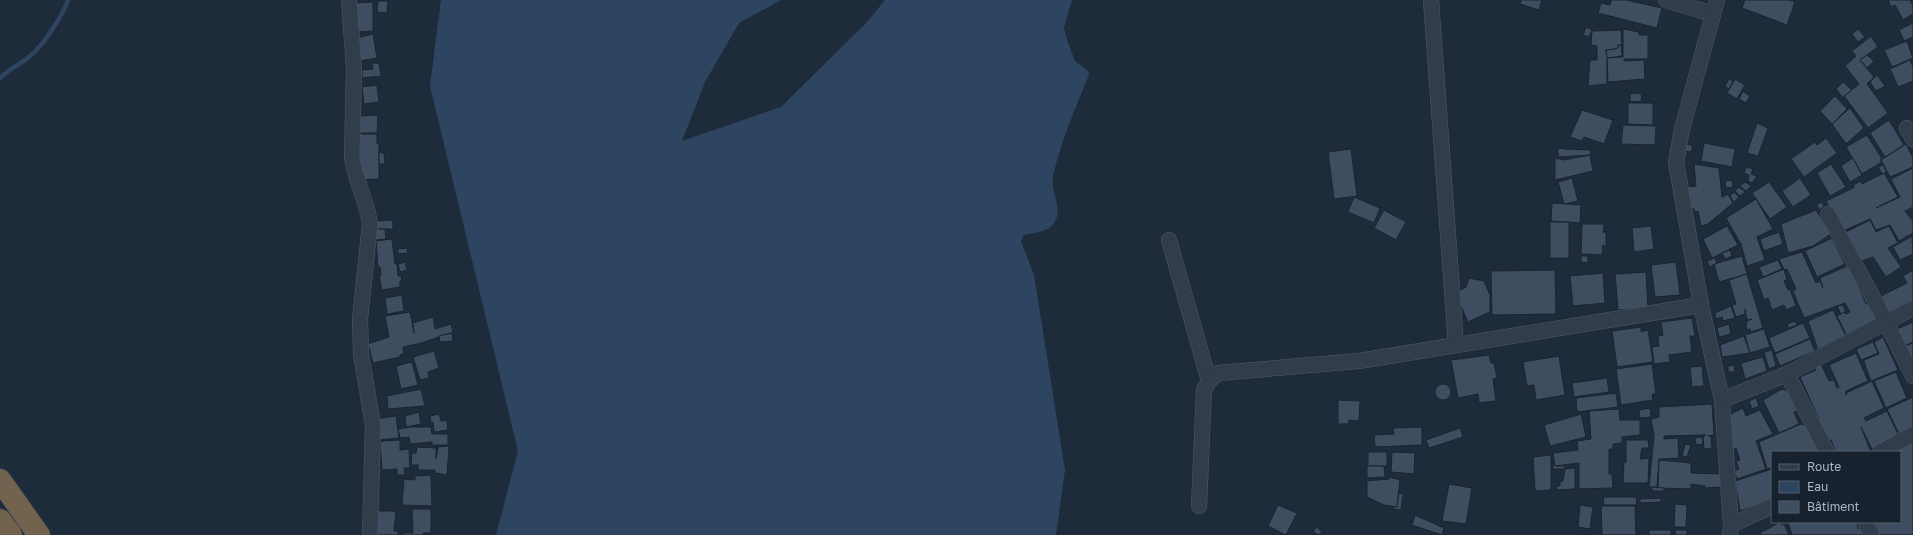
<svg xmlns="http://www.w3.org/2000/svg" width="1913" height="535" viewBox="0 0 1913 535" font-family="'Golos Text',sans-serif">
	<rect width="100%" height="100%" fill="#1e2b3a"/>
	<path fill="#2e4561" d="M441,0H781L739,23L705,82L682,141L781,107L868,21L885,0H1072L1064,28L1066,37L1075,61L1088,71L1089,75C1075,108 1061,142 1053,176C1050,193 1064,208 1054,223C1049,232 1033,233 1024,235L1021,241L1034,275L1065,470L1056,535H496L518,451L430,86Z"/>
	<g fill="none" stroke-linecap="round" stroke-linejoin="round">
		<path stroke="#2e4561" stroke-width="4.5" d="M0,78C9,69 21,64 30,56C43,46 63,15 68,0"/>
	</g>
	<g fill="#3f4d60" stroke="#1a2431">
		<polygon points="1521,0 1542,0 1539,10 1520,4"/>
		<polygon points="1611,0 1626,0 1662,8 1657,28 1598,13 1601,3 1610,5"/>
		<polygon points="1745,0 1789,0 1795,2 1787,25 1742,8"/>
		<polygon points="1888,0 1910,0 1913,6 1913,14 1903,20 1895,5 1891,7"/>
		<polygon points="378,1 388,1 387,13 377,12"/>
		<polygon points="373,2 373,31 355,32 355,3"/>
		<polygon points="1913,23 1913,37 1904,41 1899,30"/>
		<polygon points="1586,27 1592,30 1589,37 1583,35"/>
		<polygon points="1623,29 1639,32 1639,35 1648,35 1648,59 1624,59 1624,61 1644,60 1645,79 1608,82 1607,59 1607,84 1588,86 1590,60 1597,60 1597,46 1591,45 1592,31 1621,30 1622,45 1618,45 1618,48 1615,49 1606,50 1607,58 1623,57"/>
		<polygon points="1858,29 1865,37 1858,42 1852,34"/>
		<polygon points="373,34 377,58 360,61 356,38"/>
		<polygon points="1871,36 1878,47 1860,60 1874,77 1867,84 1888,113 1868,128 1844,96 1859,84 1845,66 1856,56 1852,51"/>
		<polygon points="1907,41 1913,58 1892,67 1884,50"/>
		<polygon points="1618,45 1621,45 1622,56 1607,58 1606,50 1615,49 1618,48"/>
		<polygon points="1867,55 1874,61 1867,68 1860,60"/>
		<polygon points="1910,60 1913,67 1913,81 1898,87 1890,69"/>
		<polygon points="372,63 379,63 381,76 362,78 362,70 373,69"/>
		<polygon points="1877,75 1885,86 1876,91 1870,82"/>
		<polygon points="1729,79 1733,81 1729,89 1725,86"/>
		<polygon points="1735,79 1745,85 1737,99 1727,93"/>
		<polygon points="1843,82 1852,90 1844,96 1844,99 1836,89"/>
		<polygon points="377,85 379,102 364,104 362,87"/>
		<polygon points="1743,91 1750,96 1746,103 1739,99"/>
		<polygon points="1641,93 1642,101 1630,102 1630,94"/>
		<polygon points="1835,96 1847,109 1832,124 1820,111"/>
		<polygon points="1628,103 1653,103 1653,125 1628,124"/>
		<polygon points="1850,108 1864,128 1846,144 1832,124"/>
		<polygon points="1582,110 1613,120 1604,144 1584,137 1582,141 1570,137"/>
		<polygon points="378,115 377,133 360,133 360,116"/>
		<polygon points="1889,120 1904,145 1885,157 1870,133"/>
		<polygon points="1757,123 1768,128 1758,156 1747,153"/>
		<polygon points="1623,125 1656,126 1655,145 1621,144"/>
		<polygon points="355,134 377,134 377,144 379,144 379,179 360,180"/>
		<polygon points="1867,135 1882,159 1880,160 1882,162 1862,174 1846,147"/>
		<polygon points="1826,138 1837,153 1804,177 1791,159 1815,142 1817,145"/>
		<polygon points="1704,143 1735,149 1732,167 1701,161"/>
		<polygon points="1687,144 1693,146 1691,152 1685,151"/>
		<polygon points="1906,144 1913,158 1913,167 1890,177 1881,160"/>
		<polygon points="1564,148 1564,149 1591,150 1590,155 1559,157 1557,149"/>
		<polygon points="1351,149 1357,196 1334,199 1328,152"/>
		<polygon points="379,152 384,153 385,164 379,164"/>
		<polygon points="1590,155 1593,171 1555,180 1555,158 1564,160"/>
		<polygon points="1853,158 1862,175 1850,182 1841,166"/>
		<polygon points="1694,164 1719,168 1722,197 1728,194 1733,203 1708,224 1701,226 1698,211 1695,212 1694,209 1691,209 1687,187 1696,186"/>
		<polygon points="1831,164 1846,187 1830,196 1817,173"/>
		<polygon points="1883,165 1887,172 1882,174 1878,167"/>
		<polygon points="1746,167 1753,169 1751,174 1757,176 1752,183 1748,181 1749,175 1744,173"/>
		<polygon points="1913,168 1913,207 1905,211 1913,221 1913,233 1899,241 1890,225 1876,230 1870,219 1841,232 1826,201 1855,187 1853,185 1861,181 1862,184 1884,173 1898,197 1876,208 1900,197 1891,179"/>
		<polygon points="1572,178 1578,201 1564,204 1558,182"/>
		<polygon points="1800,178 1811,195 1793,207 1782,191"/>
		<circle cx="1729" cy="184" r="4"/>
		<polygon points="1745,182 1751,186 1746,191 1740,186"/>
		<polygon points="1769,182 1787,207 1770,219 1752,193"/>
		<polygon points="1739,187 1745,192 1740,196 1735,191"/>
		<polygon points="1734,192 1739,197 1734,202 1730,196"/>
		<polygon points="1354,197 1380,208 1374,223 1348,212"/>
		<polygon points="1756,199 1773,229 1757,237 1765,260 1747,266 1741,244 1726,218"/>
		<polygon points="1822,202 1824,206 1820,210 1816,205"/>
		<polygon points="1552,203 1581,205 1580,223 1551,221"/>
		<polygon points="1384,210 1406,222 1396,240 1374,228"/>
		<polygon points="1816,210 1831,234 1813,246 1788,253 1781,224"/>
		<polygon points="393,220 393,229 376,229 375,221"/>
		<polygon points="1870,220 1876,232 1889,226 1898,243 1888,248 1901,267 1886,277 1873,257 1859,262 1844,233"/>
		<rect x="1550" y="222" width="19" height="36"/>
		<polygon points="1582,224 1604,224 1603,233 1606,231 1606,247 1603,245 1602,255 1581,254"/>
		<polygon points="1651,226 1654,249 1634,252 1632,228"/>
		<polygon points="1727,226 1738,245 1712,258 1703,239"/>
		<polygon points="375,229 385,229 386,239 375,240"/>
		<polygon points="1779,232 1783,244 1764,251 1760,239"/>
		<polygon points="1912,236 1913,254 1900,260 1893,247"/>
		<polygon points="1832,238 1845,264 1817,277 1805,251"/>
		<polygon points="392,239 395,264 397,264 398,276 401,276 402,281 400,281 400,287 382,290 379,276 381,275 380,267 378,267 376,241"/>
		<polygon points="407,248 408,253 398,254 398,249"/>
		<polygon points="1730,250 1732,256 1725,259 1722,253"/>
		<polygon points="1802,252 1816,283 1820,281 1823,288 1820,278 1847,266 1853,274 1866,304 1868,303 1877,321 1847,336 1837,316 1844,312 1846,314 1850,312 1845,303 1804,318 1793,291 1796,289 1787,269 1784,270 1787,279 1784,281 1788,290 1790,289 1796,306 1786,310 1784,305 1772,310 1768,298 1764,300 1757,280 1784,269 1779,259"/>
		<polygon points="1581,256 1588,256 1588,263 1581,262"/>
		<polygon points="1742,256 1747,274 1719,282 1714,264"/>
		<polygon points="1715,258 1717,263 1709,267 1707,261"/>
		<polygon points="1778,260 1782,269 1763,277 1759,267"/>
		<polygon points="405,262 407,270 400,272 398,264"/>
		<polygon points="1676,262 1680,295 1655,297 1651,265"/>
		<polygon points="1555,270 1556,314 1492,315 1491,271"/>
		<polygon points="1913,270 1913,304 1890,315 1881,296 1907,283 1903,276"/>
		<polygon points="1646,272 1648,308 1618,310 1615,274"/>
		<polygon points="1603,273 1605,303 1573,306 1570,276"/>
		<polygon points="1747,274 1763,328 1751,332 1750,329 1747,330 1746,325 1747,321 1752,319 1747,320 1745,309 1745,314 1736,317 1732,305 1736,304 1729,280"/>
		<polygon points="1469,278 1484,281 1490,295 1490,312 1468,322 1455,293 1466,287"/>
		<polygon points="402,295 404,311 387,314 385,298"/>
		<polygon points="1842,305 1846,311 1841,314 1837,306"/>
		<polygon points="1731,306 1735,318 1723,321 1722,317 1716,319 1715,313"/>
		<polygon points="1833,310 1846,336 1818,350 1808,321"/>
		<polygon points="410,312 414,333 413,323 433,317 435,329 451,324 453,332 422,343 403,347 404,354 400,355 400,357 373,363 368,344 389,337 385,316"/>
		<polygon points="1692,318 1695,336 1690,336 1692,352 1669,355 1670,362 1654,364 1652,347 1659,346 1658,336 1663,335 1661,322"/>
		<polygon points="1795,321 1797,325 1789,328 1787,324"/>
		<polygon points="1913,322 1913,342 1904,346 1897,329"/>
		<polygon points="1803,323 1810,338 1775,353 1769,338"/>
		<polygon points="1729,324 1731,334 1719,337 1717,328"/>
		<polygon points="1641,327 1641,332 1648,330 1653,362 1617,367 1612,331"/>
		<polygon points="1764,329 1770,347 1750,353 1745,335"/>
		<polygon points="452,333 453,341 440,342 439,336"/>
		<polygon points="1744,336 1750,353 1722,357 1720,345"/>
		<polygon points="1883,337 1898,370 1871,381 1864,362 1864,360 1879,354 1874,342"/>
		<polygon points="1810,339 1815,351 1780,366 1775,354"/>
		<polygon points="1873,342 1878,353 1861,360 1856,349"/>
		<polygon points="1913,343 1913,357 1909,359 1903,347"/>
		<polygon points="1772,350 1776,366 1769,369 1764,352"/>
		<polygon points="434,351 439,368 428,372 429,378 420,380 413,357"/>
		<polygon points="1856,353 1868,381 1846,391 1846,395 1846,393 1872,381 1884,408 1864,418 1866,421 1887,411 1898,434 1872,449 1861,427 1871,452 1836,452 1831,440 1829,440 1824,430 1822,430 1817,420 1819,419 1800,377 1816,370 1814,367 1821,364 1829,381 1834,380 1837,388 1839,387 1829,365"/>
		<polygon points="1489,355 1491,363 1494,363 1497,378 1493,379 1496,401 1479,403 1478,394 1458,398 1451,360"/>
		<polygon points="1559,356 1565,395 1536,400 1534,385 1527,386 1523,362"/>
		<polygon points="1763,357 1767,371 1745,379 1741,363"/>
		<polygon points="412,362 418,385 401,389 396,366"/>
		<polygon points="1652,364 1656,394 1652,394 1653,400 1621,405 1616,369"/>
		<polygon points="1734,365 1735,372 1728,372 1728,366"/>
		<polygon points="1702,366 1704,386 1692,387 1690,367"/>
		<polygon points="1896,372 1907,398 1886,408 1874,381"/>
		<polygon points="1607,378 1609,392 1574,397 1572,383"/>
		<circle cx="1443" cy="392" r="8"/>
		<polygon points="421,389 425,406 388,409 387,396"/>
		<polygon points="1782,389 1789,392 1797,411 1794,412 1799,424 1779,433 1763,400"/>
		<polygon points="1616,393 1618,407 1577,412 1576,398"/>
		<polygon points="1913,397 1913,427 1899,434 1887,409"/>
		<polygon points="1756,398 1759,406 1752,409 1749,401"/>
		<polygon points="1338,400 1360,401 1359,421 1349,420 1348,424 1338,424"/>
		<polygon points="1712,404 1714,435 1708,436 1711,436 1712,448 1704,449 1703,437 1706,435 1664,436 1664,439 1678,438 1679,458 1659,459 1657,487 1649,487 1654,436 1651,419 1659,417 1659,407"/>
		<polygon points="1650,408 1651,417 1640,418 1639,410"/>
		<polygon points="1743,408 1746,416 1760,410 1773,434 1756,441 1766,469 1737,479 1734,471 1739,469 1736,461 1740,460 1736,448 1733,450 1730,431 1732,430 1729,415"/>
		<polygon points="1619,409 1620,420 1640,420 1640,435 1622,437 1622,443 1613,444 1613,449 1609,449 1609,474 1612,474 1613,488 1579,489 1579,463 1555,466 1553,453 1578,450 1577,441 1591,439 1589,411"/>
		<polygon points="419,412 421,424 406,427 405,416"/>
		<polygon points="439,414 441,421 447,420 448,430 434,432 433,422 431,423 430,416"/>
		<polygon points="1581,414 1586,437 1550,446 1544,425"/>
		<polygon points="396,416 399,438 378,440 374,419"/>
		<polygon points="1801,424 1805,425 1821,452 1772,452 1772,467 1767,469 1759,442"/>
		<polygon points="411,427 431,427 432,434 448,434 448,445 432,445 432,442 410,444 409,437 400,438 398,429"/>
		<polygon points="1422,427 1422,445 1375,447 1374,435 1394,434 1393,428"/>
		<polygon points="1460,428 1463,437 1429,448 1426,440"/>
		<circle cx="1699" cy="441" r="4"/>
		<polygon points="400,440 400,450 409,449 410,468 404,468 405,475 397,475 397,469 382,470 380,443 383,441"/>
		<polygon points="1626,440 1648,440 1649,448 1642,448 1640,459 1649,458 1648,483 1623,483 1624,462 1626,462"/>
		<polygon points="1913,440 1913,535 1876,535 1879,533 1877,534 1871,522 1900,522 1900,452 1893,452"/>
		<polygon points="1685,444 1691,445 1687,457 1682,456"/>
		<polygon points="449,446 447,475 435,473 435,470 418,470 418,465 411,465 412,453 416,453 417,447 436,448 436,459 438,447"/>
		<rect x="1368" y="452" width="19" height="14"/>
		<polygon points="1392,452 1415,453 1414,474 1391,472"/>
		<polygon points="1551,455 1551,490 1535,491 1533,457"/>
		<polygon points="1659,460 1691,463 1691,473 1720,474 1721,487 1705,488 1705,486 1691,484 1691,489 1658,488"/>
		<polygon points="1553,461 1555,466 1565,466 1565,469 1575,468 1575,489 1556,490 1557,486 1560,486 1560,481 1563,481 1565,469 1553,469"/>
		<polygon points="1367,466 1384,466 1385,477 1367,478"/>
		<polygon points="1772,469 1772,500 1740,511 1735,481"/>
		<polygon points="431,475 432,506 402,505 404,479 415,480 415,476"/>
		<polygon points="1389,477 1400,480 1397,507 1384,505 1367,497 1367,481 1389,479"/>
		<polygon points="1449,484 1472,488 1466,524 1442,521"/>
		<polygon points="1652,487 1664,488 1664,491 1652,491"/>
		<polygon points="1399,493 1403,494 1401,510 1393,509 1393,507 1397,507"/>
		<polygon points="1603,497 1636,497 1637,505 1604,505"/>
		<polygon points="1661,498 1661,502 1640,503 1640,499"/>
		<polygon points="1675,504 1687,505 1686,527 1674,527"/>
		<polygon points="1278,505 1297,513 1286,535 1268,526"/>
		<polygon points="1580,505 1593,507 1590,529 1578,527"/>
		<polygon points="1601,506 1635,506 1636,535 1602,535"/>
		<polygon points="412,509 431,509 431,533 423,533 424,535 403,535 403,533 413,533"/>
		<polygon points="376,511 396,511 394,531 398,531 398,535 376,535"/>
		<polygon points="1415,515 1444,528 1442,535 1412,525"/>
		<polygon points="1780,522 1782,525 1784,524 1789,535 1761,535 1760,533"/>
		<polygon points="1788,522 1857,522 1858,529 1860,528 1863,535 1792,535"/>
		<polygon points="1316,527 1322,531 1319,535 1313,532"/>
		<rect x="1649" y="530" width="22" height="5"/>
		<rect x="1675" y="530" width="12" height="5"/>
	</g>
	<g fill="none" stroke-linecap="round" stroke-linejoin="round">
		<g stroke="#505a68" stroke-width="16">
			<g id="street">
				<path d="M349,0L354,68L352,157C355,180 367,201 370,224L360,319L361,354L373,425L370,535"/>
				<polyline points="1431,0 1456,345"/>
				<polyline points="1666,0 1713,14"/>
				<polyline points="1717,0 1682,129 1676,162 1701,305 1722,400 1731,525 1730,535"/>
				<polyline points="1907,128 1913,139"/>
				<polyline points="1828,214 1886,322 1913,376"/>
				<polyline points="1169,240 1209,381"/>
				<polyline points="1787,374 1827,452"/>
				<polyline points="1722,400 1787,374 1913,308"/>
				<polyline points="1880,452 1913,434"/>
				<polyline points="1199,506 1204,390 1209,381 1218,373 1359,361 1701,305"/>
				<polyline points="1865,522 1872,535"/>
				<polyline points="1731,525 1772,506"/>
			</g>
		</g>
		<g stroke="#3d4755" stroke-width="23">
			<g id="highway">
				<polyline points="0,480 39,535"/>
				<polyline points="0,520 11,535"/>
			</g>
		</g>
		<use href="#street" stroke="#323d4b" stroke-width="15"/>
		<use href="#highway" stroke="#71634e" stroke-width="22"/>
	</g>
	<rect x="1771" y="451" width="130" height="72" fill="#18222f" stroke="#535e6c"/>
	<rect x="1779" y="464" width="20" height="6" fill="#323d4b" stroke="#535e6c"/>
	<text x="1807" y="471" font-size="12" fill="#acb7c7">Route</text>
	<rect x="1779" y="481" width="20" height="12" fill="#2e4561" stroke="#535e6c"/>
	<text x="1807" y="491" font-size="12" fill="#acb7c7">Eau</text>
	<rect x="1779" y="501" width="20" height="12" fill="#3f4d60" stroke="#535e6c"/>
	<text x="1807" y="511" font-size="12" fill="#acb7c7">Bâtiment</text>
</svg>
